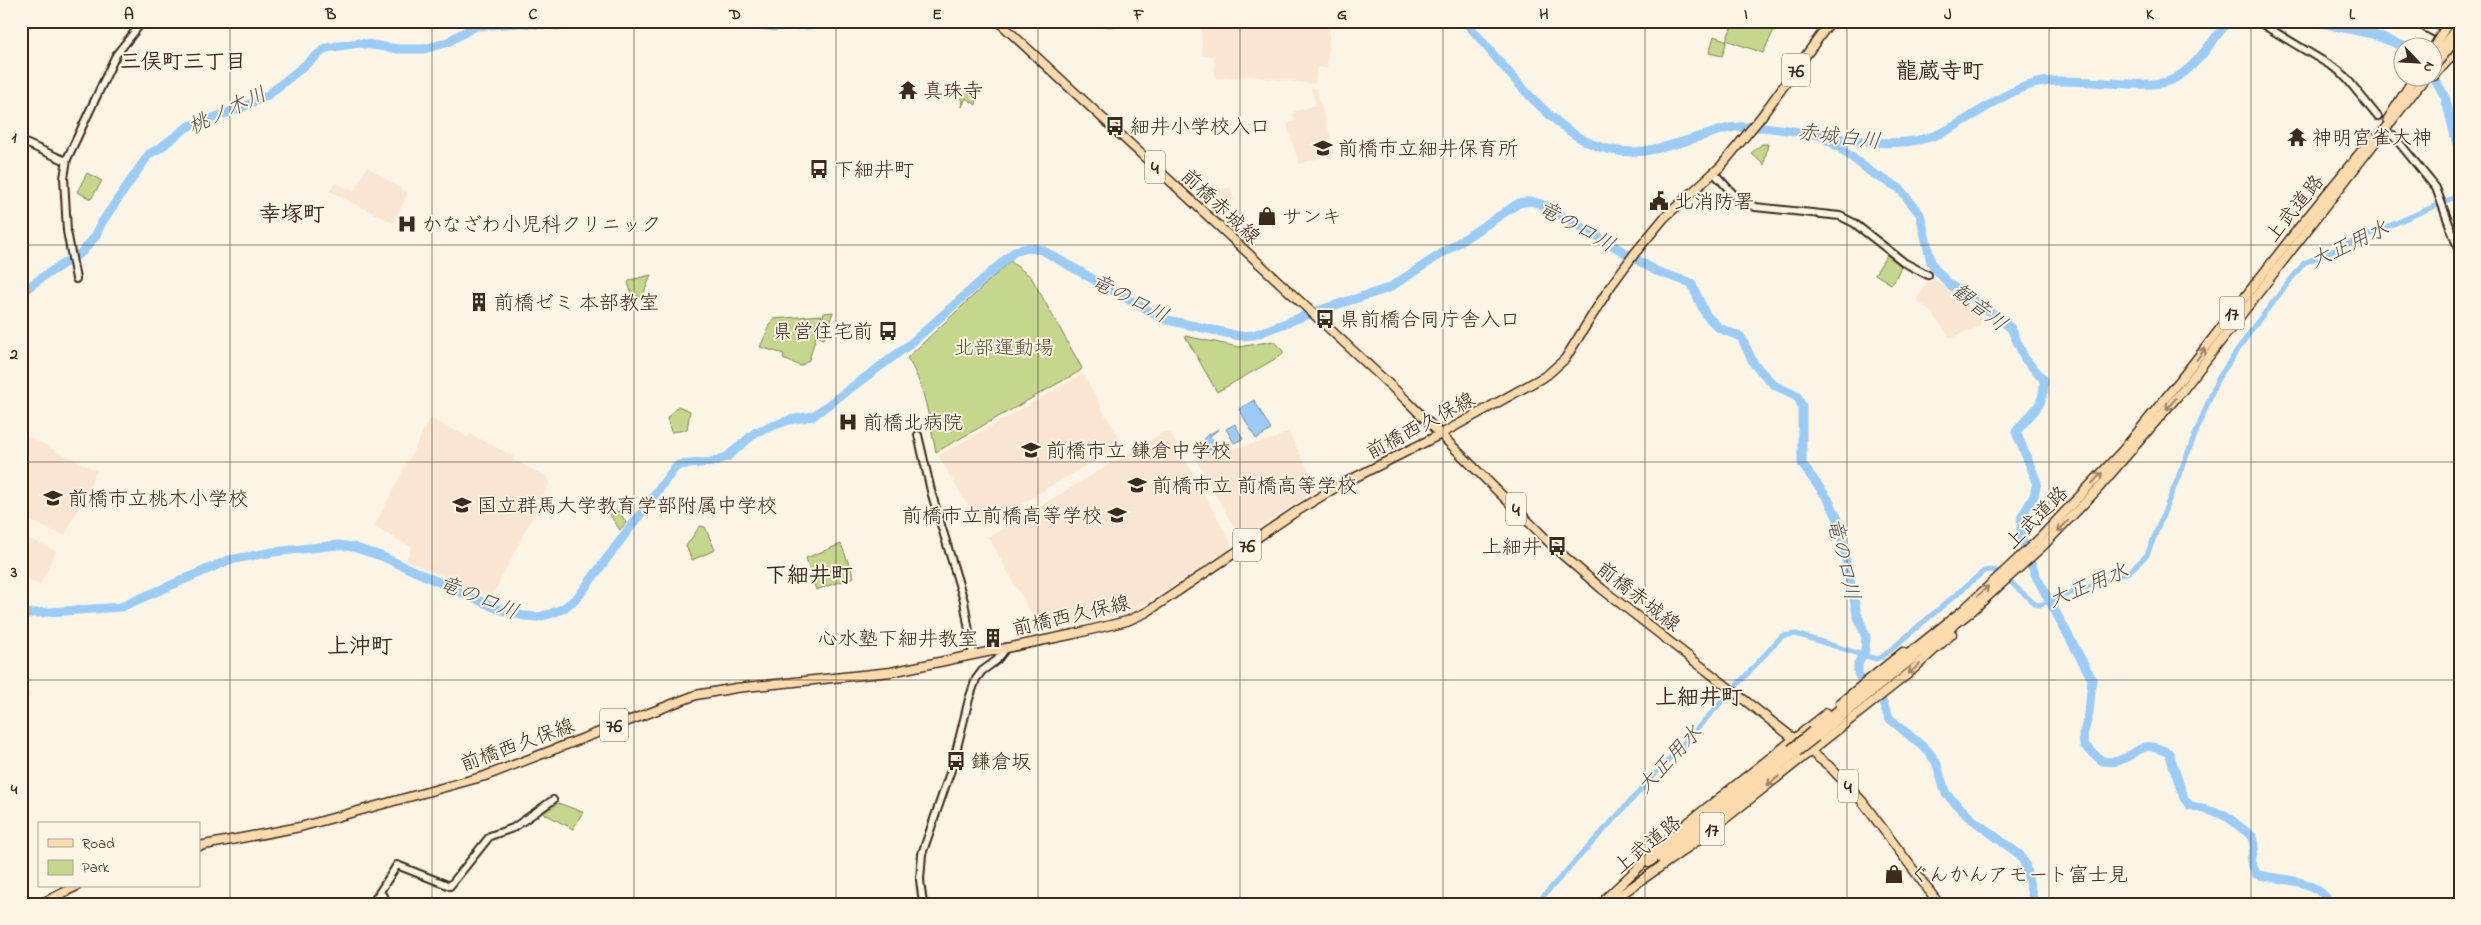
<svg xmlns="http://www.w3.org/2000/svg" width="2481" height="925" viewBox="0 0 2481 925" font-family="'Indie Flower','Klee One',sans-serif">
	<rect width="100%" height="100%" fill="#fcf5e5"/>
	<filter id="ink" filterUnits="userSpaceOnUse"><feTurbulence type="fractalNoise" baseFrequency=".02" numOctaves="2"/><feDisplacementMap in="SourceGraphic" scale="10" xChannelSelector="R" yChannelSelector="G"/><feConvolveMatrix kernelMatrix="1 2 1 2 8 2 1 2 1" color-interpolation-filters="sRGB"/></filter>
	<g filter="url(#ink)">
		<g fill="#fae5d2">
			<polygon points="1201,21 1330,21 1327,68 1317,67 1315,84 1251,76 1215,78 1214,56 1202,56"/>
			<polygon points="1311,88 1316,88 1335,153 1299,164 1287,124 1295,121 1293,112 1315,105"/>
			<polygon points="367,167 408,193 393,223 329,191 336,183 354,191"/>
			<polygon points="1230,187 1234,201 1204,209 1192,198"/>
			<polygon points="1930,276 1981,314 1980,326 1950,338 1932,313 1918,302 1917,299"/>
			<polygon points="1083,374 1122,444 981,528 938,456"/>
			<polygon points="430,418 468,437 470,434 513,456 512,459 547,477 549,484 491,598 406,560 412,547 374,527"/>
			<polygon points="1288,431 1318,489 1245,537 1239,536 1197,461 1225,444 1229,450 1276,438"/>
			<polygon points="1164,432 1171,434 1231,543 1229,550 1130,613 1042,633 988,537"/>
			<polygon points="21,433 97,471 65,536 21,517"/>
			<polygon points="21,535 56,551 40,585 21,576"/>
			<polygon points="21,686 31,694 21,709"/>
		</g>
		<g fill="#c4d78c" stroke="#808055">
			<polygon points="1734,21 1778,21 1763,53 1726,40"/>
			<polygon points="1714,36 1727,41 1722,56 1709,53"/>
			<polygon points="967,92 978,93 976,105 966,98 962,107 963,100 960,99"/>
			<polygon points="1762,144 1768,144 1764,165 1751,153"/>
			<polygon points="87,173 102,181 91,199 77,192"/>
			<polygon points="1887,255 1901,266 1894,282 1891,284 1875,274"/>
			<path d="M1010,261L1031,277L1082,368L1080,371L936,452C929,421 925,384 907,358Z"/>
			<polygon points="651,275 642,298 632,294 628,283 630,280"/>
			<polygon points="833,312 824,339 817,336 824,313"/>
			<polygon points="822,315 809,360 801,366 783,359 784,354 760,347 773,319"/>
			<polygon points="1185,336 1239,347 1273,341 1283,351 1282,355 1217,392"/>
			<polygon points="678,406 690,411 687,430 671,432 667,418"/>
			<polygon points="615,511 620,512 626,523 620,530 610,515"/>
			<polygon points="700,526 705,527 715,550 692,560 686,546"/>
			<polygon points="841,544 854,577 816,590 806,558"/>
			<polygon points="558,803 583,812 573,829 543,813"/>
		</g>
		<g fill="#9accf7" stroke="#748ba0">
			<polygon points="1254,400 1271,430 1256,439 1239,409"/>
			<polygon points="1235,424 1243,439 1234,443 1226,429"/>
			<polygon points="1219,429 1209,437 1214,440 1215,446 1211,450 1207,449 1203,442 1206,436"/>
		</g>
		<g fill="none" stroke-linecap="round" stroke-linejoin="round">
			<polyline stroke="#9accf7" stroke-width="5" points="1536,904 1782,636 1796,634 1876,659 1882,657 1984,571 1992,570 1999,572 2035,604 2039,605 2129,572 2147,555 2217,380 2255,325 2304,263 2460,195"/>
			<g stroke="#9accf7" stroke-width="9">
				<polyline points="728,21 774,27 868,21"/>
				<polyline points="1090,21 1109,23 1131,21"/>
				<path d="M1465,21C1497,58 1547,125 1592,144C1635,162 1668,145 1709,134C1719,131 1728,127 1738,127C1799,124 1869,154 1927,138C1968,126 2002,88 2043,82C2074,77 2149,91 2172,80C2195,69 2212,41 2228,21"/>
				<polyline points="2312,21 2372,34 2408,48"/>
				<polyline points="478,26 521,23 558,26 597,21"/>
				<polyline points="2434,77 2445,97 2460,156"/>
				<path d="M1818,134L1840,148L1872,173L1899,188L1920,214L1931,262L1936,270L1950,285L1969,296L2011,328L2025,359L2044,380C2045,408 2031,412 2016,432L2037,482L2034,496L2022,516L2021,529L2022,541L2036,576L2092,679L2089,714L2083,735L2084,745L2102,761C2106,761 2113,763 2118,761C2144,752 2138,738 2169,753L2184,798L2189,805L2225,815L2253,837L2255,845L2251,861L2256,874C2283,882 2313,876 2331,904"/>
				<polyline points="21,293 44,276 82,252 95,237 102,222 149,154 160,148 187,127 241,108 268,95 326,48 359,43 398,49 424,49 446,43 484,21"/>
				<polyline points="21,614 121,607 229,560 273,552 338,545 353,547 381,556 498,609 524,616 538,617 550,614 564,608 578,597 674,469 679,465 712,462 727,457 756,432 789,420 813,416 909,345 1015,251 1029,248 1042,250 1163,319 1240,336 1254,335 1320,310 1389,288 1519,203 1531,201 1544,205 1656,271 1691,283 1706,315 1719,328 1741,337 1754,364 1774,385 1797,396 1802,406 1802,464 1828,499 1837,517 1857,614 1866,637 1865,650 1858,664 1858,674 1862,680 1879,694 1889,718 1928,751 1936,762 1946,794 1973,820 2020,855 2025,864 2034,904"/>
			</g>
			<polyline stroke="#d5ccbd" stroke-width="6" stroke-dasharray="6 3" stroke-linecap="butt" points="2378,117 2393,135"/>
			<g stroke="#3b2a1e" stroke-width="10">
				<g id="tertiary">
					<polyline points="2257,21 2338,70 2348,80 2378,117"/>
					<polyline points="2393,135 2436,188 2460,254"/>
					<polyline points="21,141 66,161"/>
					<polyline points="1714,173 1736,197 1755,207 1840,216 1854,223 1905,263 1928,275"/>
					<polyline points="76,279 67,231 64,178 67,159 116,55 143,21"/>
					<polyline points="918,435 932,495 964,601 973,655"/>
					<polyline points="380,892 389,904"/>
					<polyline points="372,904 397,865 450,886 490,836 513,828 553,800"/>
					<polyline points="923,904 920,880 922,854 953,764 969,699 976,679 982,671 997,660 1007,647"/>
				</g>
			</g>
			<g stroke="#3b2a1e" stroke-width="11">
				<polyline id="secondary" points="2414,21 2453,42"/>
			</g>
			<g stroke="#3b2a1e" stroke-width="11">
				<g id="primary">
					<polyline points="998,21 1405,399 1557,550 1602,589 1829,766 1862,801 1939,904"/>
					<polyline points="199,846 300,827 485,776 696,695 736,688 891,672 1074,634 1127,621 1147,612 1294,513 1338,486 1441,434 1547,375 1565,359 1610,287 1635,253 1664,218 1721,166 1761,117 1831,21"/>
					<polyline points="40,904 77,886"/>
				</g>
			</g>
			<g stroke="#3b2a1e" stroke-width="11">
				<g id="trunk">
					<polyline points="2445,28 2450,21"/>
					<polyline points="2454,31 2460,23"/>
					<polyline points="2434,76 2460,47"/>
					<polyline points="2388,119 2414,78"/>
					<polyline points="1840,703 1903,652"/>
					<polyline points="1812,731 1964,609 2039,539 2093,482 2123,450 2181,379 2301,225 2372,138"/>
					<polyline points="1816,737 1973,610 2044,545 2098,489 2183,390 2425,78"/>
					<polyline points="1662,860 1797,752"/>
					<polyline points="1649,863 1791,749"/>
					<polyline points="1606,898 1681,828 1827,713"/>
					<polyline points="1609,903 1697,841 1908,674 1952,634"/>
				</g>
			</g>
			<use href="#tertiary" stroke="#fcf5e5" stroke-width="6"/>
			<use href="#secondary" stroke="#fcf5e5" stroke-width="7"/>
			<use href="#primary" stroke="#fedbac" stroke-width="8"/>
			<use href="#trunk" stroke="#fedbac" stroke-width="8"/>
			<g stroke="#3b2a1e" stroke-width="11" stroke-linecap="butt">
				<g id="trunk-bridge">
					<polyline points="2433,48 2445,28"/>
					<polyline points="2434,58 2454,31"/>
					<polyline points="2434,67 2459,36"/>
					<polyline points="1791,749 1812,731"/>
					<polyline points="1797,752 1816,737"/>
				</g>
			</g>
			<use href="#trunk-bridge" stroke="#fedbac" stroke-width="8"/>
		</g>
		<defs><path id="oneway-shaft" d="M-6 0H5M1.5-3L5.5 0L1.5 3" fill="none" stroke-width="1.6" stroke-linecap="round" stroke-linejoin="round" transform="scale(1.25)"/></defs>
		<g stroke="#9c8265">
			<use href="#oneway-shaft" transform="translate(2201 354) rotate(-52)"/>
			<use href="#oneway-shaft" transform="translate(2171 404) rotate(130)"/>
			<use href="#oneway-shaft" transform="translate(2097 478) rotate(-47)"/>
			<use href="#oneway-shaft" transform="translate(2063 526) rotate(134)"/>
			<use href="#oneway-shaft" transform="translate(1983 591) rotate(-43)"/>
			<use href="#oneway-shaft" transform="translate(1914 669) rotate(140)"/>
			<use href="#oneway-shaft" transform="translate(1773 781) rotate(142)"/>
		</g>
	</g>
	<path fill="none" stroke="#3b2a1e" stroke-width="1" stroke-opacity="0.55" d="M230,21V904M432,21V904M634,21V904M836,21V904M1038,21V904M1240,21V904M1443,21V904M1645,21V904M1847,21V904M2049,21V904M2251,21V904M21,245H2460M21,462H2460M21,680H2460"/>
	<defs>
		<g id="temple-bare" transform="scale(1.5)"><path d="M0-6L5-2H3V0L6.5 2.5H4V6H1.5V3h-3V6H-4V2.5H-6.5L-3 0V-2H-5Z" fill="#3b2a1e" stroke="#fcf5e5" stroke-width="2.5" paint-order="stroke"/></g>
		<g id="bus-bare" transform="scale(1.5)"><path d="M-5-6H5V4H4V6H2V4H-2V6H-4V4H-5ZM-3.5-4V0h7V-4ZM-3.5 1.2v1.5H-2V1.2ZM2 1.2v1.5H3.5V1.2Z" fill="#3b2a1e" stroke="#fcf5e5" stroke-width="2.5" paint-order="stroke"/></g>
		<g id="school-bare" transform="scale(1.5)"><path d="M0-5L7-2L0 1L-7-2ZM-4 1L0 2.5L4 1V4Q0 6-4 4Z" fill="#3b2a1e" stroke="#fcf5e5" stroke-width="2.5" paint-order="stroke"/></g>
		<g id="civic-bare" transform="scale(1.5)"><path d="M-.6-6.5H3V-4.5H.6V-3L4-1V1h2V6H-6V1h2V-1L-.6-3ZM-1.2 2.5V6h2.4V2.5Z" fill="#3b2a1e" stroke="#fcf5e5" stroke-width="2.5" paint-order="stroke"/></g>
		<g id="shop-bare" transform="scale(1.5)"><path d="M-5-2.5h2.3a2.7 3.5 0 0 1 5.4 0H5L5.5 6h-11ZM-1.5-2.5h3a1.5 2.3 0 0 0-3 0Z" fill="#3b2a1e" stroke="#fcf5e5" stroke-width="2.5" paint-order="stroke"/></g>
		<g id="hospital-bare" transform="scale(1.5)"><path d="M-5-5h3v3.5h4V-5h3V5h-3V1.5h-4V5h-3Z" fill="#3b2a1e" stroke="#fcf5e5" stroke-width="2.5" paint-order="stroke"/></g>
		<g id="building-bare" transform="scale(1.5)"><path d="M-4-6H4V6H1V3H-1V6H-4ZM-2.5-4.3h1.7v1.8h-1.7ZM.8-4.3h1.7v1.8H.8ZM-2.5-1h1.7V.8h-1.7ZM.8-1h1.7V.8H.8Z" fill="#3b2a1e" stroke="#fcf5e5" stroke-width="2.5" paint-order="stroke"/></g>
	</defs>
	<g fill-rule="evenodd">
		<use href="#temple-bare" x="908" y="90"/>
		<use href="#bus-bare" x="1115" y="126"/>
		<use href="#temple-bare" x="2297" y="137"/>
		<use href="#school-bare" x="1323" y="148"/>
		<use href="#bus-bare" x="819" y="169"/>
		<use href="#civic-bare" x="1659" y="201"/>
		<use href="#shop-bare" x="1267" y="216"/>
		<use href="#hospital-bare" x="407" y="224"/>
		<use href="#building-bare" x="479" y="302"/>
		<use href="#bus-bare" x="1325" y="319"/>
		<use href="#bus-bare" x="888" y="331"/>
		<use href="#hospital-bare" x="848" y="422"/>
		<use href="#school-bare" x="1031" y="450"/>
		<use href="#school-bare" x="1137" y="485"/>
		<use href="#school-bare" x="53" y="498"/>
		<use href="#school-bare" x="462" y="505"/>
		<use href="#school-bare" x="1117" y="515"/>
		<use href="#bus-bare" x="1557" y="546"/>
		<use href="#building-bare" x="993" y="638"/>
		<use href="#bus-bare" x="956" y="761"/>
		<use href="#shop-bare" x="1894" y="874"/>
	</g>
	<g text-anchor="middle" stroke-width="4" stroke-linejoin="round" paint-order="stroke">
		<g fill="#fcf5e5" stroke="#75675a" stroke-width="1">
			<rect x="1782" y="53.5" width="28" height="33" rx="4"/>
			<rect x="1145" y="150.5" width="20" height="33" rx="4"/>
			<rect x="2219.5" y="296.5" width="25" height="33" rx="4"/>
			<rect x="1506" y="492.5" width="20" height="33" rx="4"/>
			<rect x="1233" y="528.5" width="28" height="33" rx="4"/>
			<rect x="600" y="708.5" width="28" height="33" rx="4"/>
			<rect x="1838" y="769.5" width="20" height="33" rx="4"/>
			<rect x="1699.5" y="812.5" width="25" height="33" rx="4"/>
		</g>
		<g font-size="19" font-weight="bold" fill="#3b2a1e">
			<text x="1796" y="77">76</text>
			<text x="1155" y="174">4</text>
			<text x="2232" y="320">17</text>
			<text x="1516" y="516">4</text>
			<text x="1247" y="552">76</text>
			<text x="614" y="732">76</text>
			<text x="1848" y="793">4</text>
			<text x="1712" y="836">17</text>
		</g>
		<g font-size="20" fill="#3b2a1e" stroke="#fcf5e5" text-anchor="start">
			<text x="923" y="97">真珠寺</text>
			<text x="1130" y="133">細井小学校入口</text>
			<text x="2312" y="144">神明宮雀大神</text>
			<text x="1338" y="155">前橋市立細井保育所</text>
			<text x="834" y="176">下細井町</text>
			<text x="1674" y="208">北消防署</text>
			<text x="1282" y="223">サンキ</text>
			<text x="422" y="231">かなざわ小児科クリニック</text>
			<text x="494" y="309">前橋ゼミ 本部教室</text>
			<text x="1340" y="326">県前橋合同庁舎入口</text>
			<text x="873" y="338" text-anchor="end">県営住宅前</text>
			<text x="863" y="429">前橋北病院</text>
			<text x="1046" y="457">前橋市立 鎌倉中学校</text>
			<text x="1152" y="492">前橋市立 前橋高等学校</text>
			<text x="68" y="505">前橋市立桃木小学校</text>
			<text x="477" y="512">国立群馬大学教育学部附属中学校</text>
			<text x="1102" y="522" text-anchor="end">前橋市立前橋高等学校</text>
			<text x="1542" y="553" text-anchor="end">上細井</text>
			<text x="978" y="645" text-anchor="end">心水塾下細井教室</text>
			<text x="971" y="768">鎌倉坂</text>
			<text x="1909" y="881">ぐんかんアモート富士見</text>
		</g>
		<g font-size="20" fill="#3b2a1e" stroke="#fcf5e5">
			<text transform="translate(1221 206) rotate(43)" y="7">前橋赤城線</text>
			<text transform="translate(2294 208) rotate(-51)" y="7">上武道路</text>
			<text transform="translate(1420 425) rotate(-28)" y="7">前橋西久保線</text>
			<text transform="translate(2036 517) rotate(-45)" y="7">上武道路</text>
			<text transform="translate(1639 596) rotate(38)" y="7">前橋赤城線</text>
			<text transform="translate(1071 615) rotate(-13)" y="7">前橋西久保線</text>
			<text transform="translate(517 744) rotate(-20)" y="7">前橋西久保線</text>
			<text transform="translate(1647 844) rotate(-39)" y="7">上武道路</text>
		</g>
		<g font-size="20" fill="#5d553a" stroke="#fcf5e5">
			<text x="1004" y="354">北部運動場</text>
		</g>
		<g font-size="21" font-weight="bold" fill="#3b2a1e" stroke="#fcf5e5">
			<text x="183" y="68">三俣町三丁目</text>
		</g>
		<g font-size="21" font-style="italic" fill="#535254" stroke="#fcf5e5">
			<text transform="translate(227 110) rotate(-25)" y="7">桃ノ木川</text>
			<text transform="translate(1839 136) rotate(7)" y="7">赤城白川</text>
			<text transform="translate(1577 226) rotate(29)" y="7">竜の口川</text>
			<text transform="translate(2349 244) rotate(-25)" y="7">大正用水</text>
			<text transform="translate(1130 298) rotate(27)" y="7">竜の口川</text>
			<text transform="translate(1980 307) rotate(38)" y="7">観音川</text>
			<text transform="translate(1844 559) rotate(77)" y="7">竜の口川</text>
			<text transform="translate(2088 585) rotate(-22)" y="7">大正用水</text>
			<text transform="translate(479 597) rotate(22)" y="7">竜の口川</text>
			<text transform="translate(1669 759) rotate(-47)" y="7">大正用水</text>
		</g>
		<g font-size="22" font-weight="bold" fill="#3b2a1e" stroke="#fcf5e5">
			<text x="1940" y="78">龍蔵寺町</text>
			<text x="292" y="221">幸塚町</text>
			<text x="809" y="582">下細井町</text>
			<text x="360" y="653">上沖町</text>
			<text x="1699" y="704">上細井町</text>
		</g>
	</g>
	<rect width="2481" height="925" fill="none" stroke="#fcf5e5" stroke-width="55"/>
	<rect x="38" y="822" width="162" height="65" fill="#fcf5e5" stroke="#afa495"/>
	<rect x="48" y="839" width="25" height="8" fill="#fedbac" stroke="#afa495"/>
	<text x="82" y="848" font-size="15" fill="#3b2a1e">Road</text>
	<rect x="48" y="860" width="25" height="15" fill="#c4d78c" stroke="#afa495"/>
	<text x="82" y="872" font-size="15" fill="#3b2a1e">Park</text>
	<g transform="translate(2418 62) rotate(115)"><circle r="24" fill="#fcf5e5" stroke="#afa495"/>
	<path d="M0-4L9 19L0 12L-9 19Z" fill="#3b2a1e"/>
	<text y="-8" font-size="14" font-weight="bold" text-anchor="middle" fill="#3b2a1e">N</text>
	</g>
	<rect x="28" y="28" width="2426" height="870" fill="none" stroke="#3b2a1e" stroke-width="2"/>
	<g font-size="16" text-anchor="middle" font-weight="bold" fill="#3b2a1e">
		<text x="129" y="19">A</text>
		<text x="331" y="19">B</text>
		<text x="533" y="19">C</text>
		<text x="735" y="19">D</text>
		<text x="937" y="19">E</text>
		<text x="1139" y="19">F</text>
		<text x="1342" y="19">G</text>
		<text x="1544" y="19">H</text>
		<text x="1746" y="19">I</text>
		<text x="1948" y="19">J</text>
		<text x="2150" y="19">K</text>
		<text x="2352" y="19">L</text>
		<text x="14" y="142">1</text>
		<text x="14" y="359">2</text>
		<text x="14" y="577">3</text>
		<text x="14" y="794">4</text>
	</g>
</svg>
